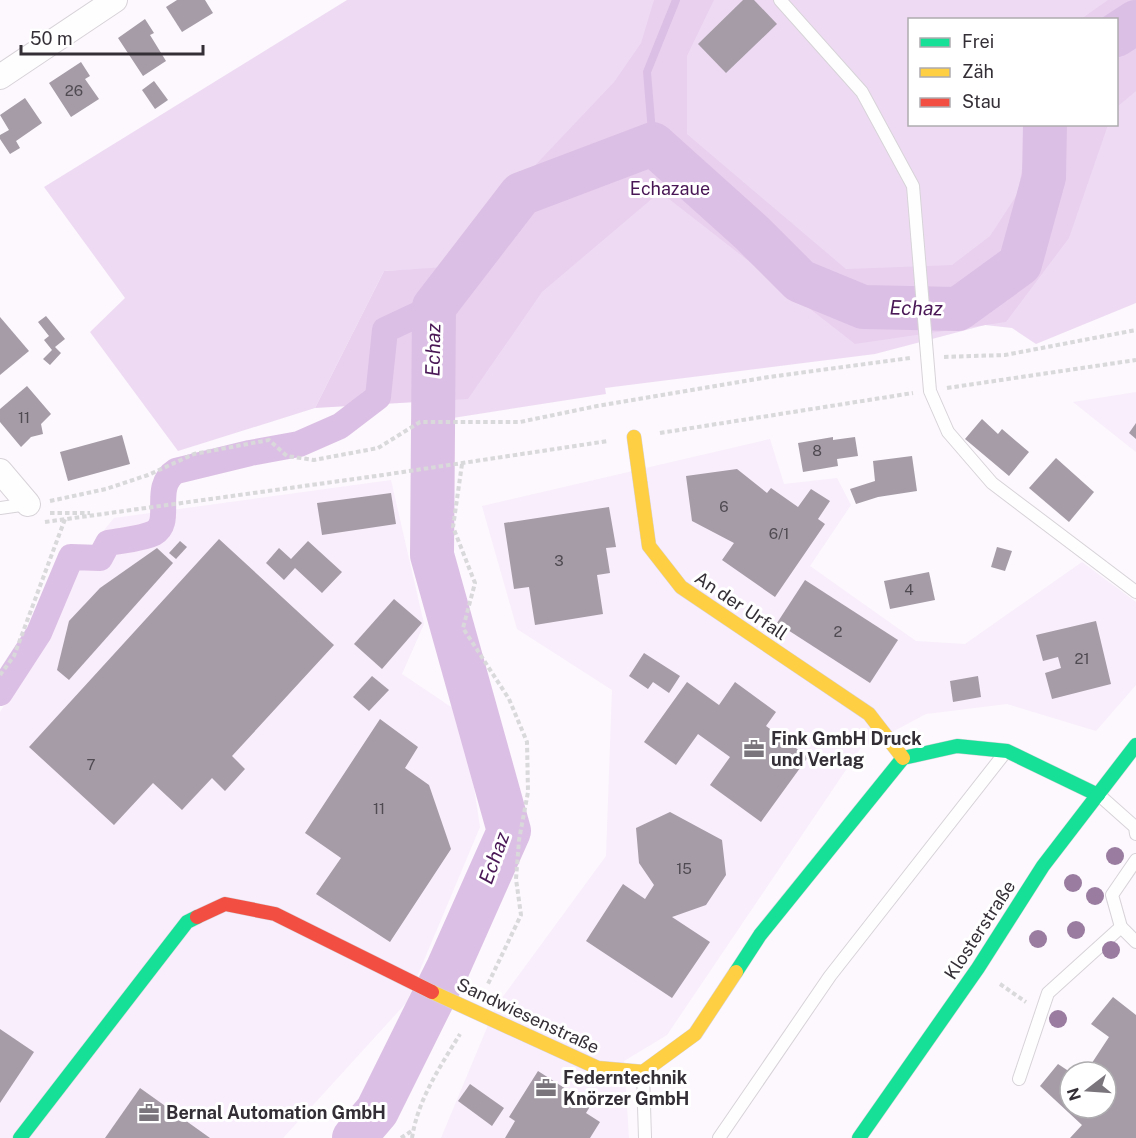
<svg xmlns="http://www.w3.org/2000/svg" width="1136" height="1138" viewBox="0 0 1136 1138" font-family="'Public Sans',sans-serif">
	<rect width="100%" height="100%" fill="#fcf8fd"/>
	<g fill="#f9eefc">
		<polygon points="1136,392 1136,452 1073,402"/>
		<polygon points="770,439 784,484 837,478 851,505 810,566 916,641 965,644 1082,562 1136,602 1136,685 1096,731 1007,704 926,714 860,749 667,1035 624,1061 629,1138 441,1138 496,1006 606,856 612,690 517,629 482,506"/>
		<polygon points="391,480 424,624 402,674 463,715 480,827 406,1003 283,1138 0,1138 0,712 28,668 58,600 82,557 114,518"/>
	</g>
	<path fill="#eedbf3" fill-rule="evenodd" d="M347,0H1136V303L1036,344L1012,328L985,325L875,354L605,388L606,394L440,420L504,300L480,227L445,268L384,271L315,408L178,451L90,332L125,298L44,187ZM910,20H1116V124H910Z"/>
	<g fill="#e9d0ef">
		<polygon points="654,0 714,0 687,56 687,134 846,269 952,265 990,236 1018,193 1029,125 1108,125 1069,238 1006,322 855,344 660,192 542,292 468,399 315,408 384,271 445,267 523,178 614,82 641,43"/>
		<polygon points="1108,0 1136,0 1136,91 1117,107 1116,20 1081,19"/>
	</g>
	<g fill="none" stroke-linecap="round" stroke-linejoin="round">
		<polyline stroke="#dcbfe4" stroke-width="8" points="653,144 647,72 676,0"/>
		<path stroke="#dcbfe4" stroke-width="26" d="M0,693L39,633L71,557L100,558L108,543C122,540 142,539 154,533C174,522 151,487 176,471L250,453L299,444L340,426L378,397L385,330L434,307"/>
		<g stroke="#dcbfe4" stroke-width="44">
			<polyline points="1116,35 1136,22"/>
			<polyline points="354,1138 377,1111 448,968 509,831 432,555 434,307 521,194 653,144 752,233 800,281 863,307 958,309 1020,264 1044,177 1045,124"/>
		</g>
	</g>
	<g fill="#a59ca7">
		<polygon points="177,0 205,0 213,13 182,32 166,7"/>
		<polygon points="743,0 754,0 777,24 726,73 698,44"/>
		<polygon points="145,19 154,33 150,35 166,61 143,76 118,38"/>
		<polygon points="81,62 90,76 85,79 99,99 71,117 49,83"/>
		<polygon points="154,81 168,100 155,109 142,90"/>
		<polygon points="25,98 42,123 16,141 20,148 10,154 0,139 0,135 9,130 0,115"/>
		<polygon points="46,316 65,339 55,347 61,353 50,365 43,359 52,350 44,340 49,336 38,322"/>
		<polygon points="0,317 29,351 0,375"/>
		<polygon points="27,386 51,414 41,424 43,434 31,437 21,447 0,422 0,409"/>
		<polygon points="982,419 998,434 1002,429 1029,452 1009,476 965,439"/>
		<polygon points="1136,423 1136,439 1129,433"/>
		<polygon points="122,435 130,464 68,481 60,452"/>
		<polygon points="833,437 833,440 855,437 858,456 837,459 838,466 803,472 798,443"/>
		<polygon points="912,456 917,491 878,497 856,504 850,489 875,481 873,461"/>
		<polygon points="1056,458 1094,492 1069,522 1029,488"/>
		<polygon points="737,469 767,493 771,488 798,507 811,489 830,501 818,519 825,524 775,597 722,560 734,543 692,521 686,476"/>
		<polygon points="391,493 396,524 322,535 317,503"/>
		<polygon points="609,507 616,547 606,548 610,573 597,575 603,614 535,625 529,587 514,589 504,523"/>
		<polygon points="219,539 334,645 232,756 245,769 225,791 212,778 182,810 153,783 114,825 29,747"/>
		<polygon points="180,541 187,547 176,559 169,553"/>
		<polygon points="308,541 342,572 322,593 295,568 284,580 266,563 279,548 291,559"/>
		<polygon points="997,547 1012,551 1005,571 991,567"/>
		<polygon points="157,548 173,563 69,680 57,670 69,621 100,588"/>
		<polygon points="929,572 935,600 890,609 884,581"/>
		<polygon points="805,580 898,640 870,683 777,623"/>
		<polygon points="394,599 422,623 382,669 354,644"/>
		<polygon points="1096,621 1111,684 1052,699 1045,673 1061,668 1058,657 1043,661 1036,635"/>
		<polygon points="644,653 680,676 669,693 653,682 648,689 629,676"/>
		<polygon points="372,676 389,690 369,711 353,697"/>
		<polygon points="978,676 981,697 953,702 950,681"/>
		<polygon points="687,682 719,705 735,682 776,712 766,726 808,757 761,822 710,785 730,757 698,734 676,765 644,742"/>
		<polygon points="380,719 418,747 405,768 429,785 451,849 390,942 316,894 341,858 305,833"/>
		<polygon points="670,812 722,840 726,875 706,905 672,917 710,942 672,998 586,941 623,884 645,899 654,885 639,863 636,828"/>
		<polygon points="1113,997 1136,1015 1136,1138 1070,1138 1082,1125 1040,1086 1058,1064 1070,1072 1070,1108 1106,1108 1106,1072 1086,1072 1109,1037 1091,1024"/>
		<polygon points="0,1029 34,1052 0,1103"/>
		<polygon points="538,1071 591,1105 586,1113 600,1122 590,1138 505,1138 515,1121 509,1117"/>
		<polygon points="470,1084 504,1108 492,1126 458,1101"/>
		<polygon points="140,1088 210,1138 105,1138"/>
	</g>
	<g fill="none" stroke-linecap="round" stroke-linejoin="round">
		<g stroke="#d7d3d8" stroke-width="14">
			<g id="lane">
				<polyline points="780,0 862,92 913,186 930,391 948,432 992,483 1136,592"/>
				<polyline points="0,508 28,504"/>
				<polyline points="1099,795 1135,827 1136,834"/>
				<polyline points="1136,860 1112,895 1121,927 1136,942"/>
				<polyline points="643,1073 645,1138"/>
				<polyline points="1019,1079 1048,993 1121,927"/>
				<polyline points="719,1138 830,976 1004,754"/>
			</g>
		</g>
		<g stroke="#d7d3d8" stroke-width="26">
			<g id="street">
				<polyline points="0,77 115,0"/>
				<polyline points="0,471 28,504"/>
			</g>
		</g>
		<g stroke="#d7d3d8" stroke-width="15">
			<g id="fast">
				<polyline points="736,972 760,935 903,758 957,746 1007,751 1098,795"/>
				<polyline points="20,1138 187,922 197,917"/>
				<polyline points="859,1138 978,968 1043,866 1136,745"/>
			</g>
		</g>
		<g stroke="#d7d3d8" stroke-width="15">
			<g id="slow">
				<polyline points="634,437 649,546 681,587 869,714 903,758"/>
				<polyline points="432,992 598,1068 643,1072 695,1034 736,972"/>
			</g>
		</g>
		<g stroke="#d7d3d8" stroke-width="15">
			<polyline id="jam" points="197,917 225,904 275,914 432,992"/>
		</g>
		<g stroke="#d9d8da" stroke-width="4" stroke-dasharray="4.5 3" stroke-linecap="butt">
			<polyline points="944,357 1005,355 1136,330"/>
			<polyline points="947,388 1136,360"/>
			<polyline points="660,433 913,393"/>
			<polyline points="462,464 453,527 475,583 463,628 509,699 527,742 528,792 519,840 516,879 521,915 487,986"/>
			<polyline points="50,501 106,489 148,475 194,454 269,440 287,456 314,460 378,448 420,422 520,422 597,406 769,377 910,358"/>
			<polyline points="50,513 90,513"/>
			<polyline points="45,522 383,475 608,441"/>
			<polyline points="0,675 14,656 65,519"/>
			<polyline points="1000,984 1026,1002"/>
			<polyline points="401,1138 413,1130"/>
			<path d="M412,1138C418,1099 440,1067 460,1034"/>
		</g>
		<use href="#lane" stroke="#fffeff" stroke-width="12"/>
		<use href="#street" stroke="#fffeff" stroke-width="24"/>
		<use href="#fast" stroke="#16e098" stroke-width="14"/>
		<use href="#slow" stroke="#ffcf43" stroke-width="14"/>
		<use href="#jam" stroke="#f24e42" stroke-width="14"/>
	</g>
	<g fill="#997ca0">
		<circle cx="1115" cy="856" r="9"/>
		<circle cx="1073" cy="883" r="9"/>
		<circle cx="1095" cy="896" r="9"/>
		<circle cx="1076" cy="930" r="9"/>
		<circle cx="1038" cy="939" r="9"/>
		<circle cx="1111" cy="950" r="9"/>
		<circle cx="1058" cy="1019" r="9"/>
	</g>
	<defs>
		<g id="office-bare" transform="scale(1.62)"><path d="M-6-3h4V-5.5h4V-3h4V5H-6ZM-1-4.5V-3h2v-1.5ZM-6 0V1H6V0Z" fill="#7a757c" stroke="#fff" stroke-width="2.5" paint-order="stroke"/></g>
	</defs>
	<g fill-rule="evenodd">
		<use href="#office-bare" x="754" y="749"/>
		<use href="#office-bare" x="546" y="1088"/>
		<use href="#office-bare" x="149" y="1113"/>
	</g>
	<g text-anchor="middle" stroke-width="6" stroke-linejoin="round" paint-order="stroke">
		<g font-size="15" fill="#504a52">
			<text x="74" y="96">26</text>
			<text x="24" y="423">11</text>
			<text x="817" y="456">8</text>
			<text x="724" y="512">6</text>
			<text x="779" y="539">6/1</text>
			<text x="559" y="566">3</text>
			<text x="909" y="595">4</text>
			<text x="838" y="637">2</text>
			<text x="1082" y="664">21</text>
			<text x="91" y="770">7</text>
			<text x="379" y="814">11</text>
			<text x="684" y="874">15</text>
		</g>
		<g font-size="18" fill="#481654" stroke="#fff">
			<text x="670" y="195">Echazaue</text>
		</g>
		<g font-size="18" fill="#342f36" stroke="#fff">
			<text transform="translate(741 606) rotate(34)" y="6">An der Urfall</text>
			<text transform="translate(980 930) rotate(-57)" y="6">Klosterstraße</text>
			<text transform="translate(528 1016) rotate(25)" y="6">Sandwiesenstraße</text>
		</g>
		<g font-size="18" font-weight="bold" fill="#342f36" stroke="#fff" text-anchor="start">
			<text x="771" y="745">Fink GmbH Druck<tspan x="771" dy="21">und Verlag</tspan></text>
			<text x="563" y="1084">Federntechnik<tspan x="563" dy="21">Knörzer GmbH</tspan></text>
			<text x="166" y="1119">Bernal Automation GmbH</text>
		</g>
		<g font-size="20" font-style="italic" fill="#4a1856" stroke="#fff">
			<text transform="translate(916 308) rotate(1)" y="7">Echaz</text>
			<text transform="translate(433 350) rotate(-89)" y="7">Echaz</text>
			<text transform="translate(494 858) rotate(-70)" y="7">Echaz</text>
		</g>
	</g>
	<rect x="908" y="18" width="210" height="108" fill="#ffffff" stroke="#aeacaf" stroke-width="1.5"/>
	<rect x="920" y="38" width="30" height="9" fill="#16e098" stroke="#aeacaf" stroke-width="1.5"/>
	<text x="962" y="48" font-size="18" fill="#342f36">Frei</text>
	<rect x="920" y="68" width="30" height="9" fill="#ffcf43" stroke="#aeacaf" stroke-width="1.5"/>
	<text x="962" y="78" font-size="18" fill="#342f36">Zäh</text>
	<rect x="920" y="98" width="30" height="9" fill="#f24e42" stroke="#aeacaf" stroke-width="1.5"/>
	<text x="962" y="108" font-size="18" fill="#342f36">Stau</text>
	<g transform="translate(1088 1090) rotate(253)"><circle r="28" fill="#ffffff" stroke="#aeacaf" stroke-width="1.5"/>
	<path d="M0-4.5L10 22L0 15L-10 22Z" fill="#7a757c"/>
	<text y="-9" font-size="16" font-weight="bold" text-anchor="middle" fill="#342f36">N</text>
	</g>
	<path d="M21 45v9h182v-9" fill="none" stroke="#342f36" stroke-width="3"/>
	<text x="30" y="45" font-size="18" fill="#342f36" stroke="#ffffff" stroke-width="4.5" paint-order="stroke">50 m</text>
</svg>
